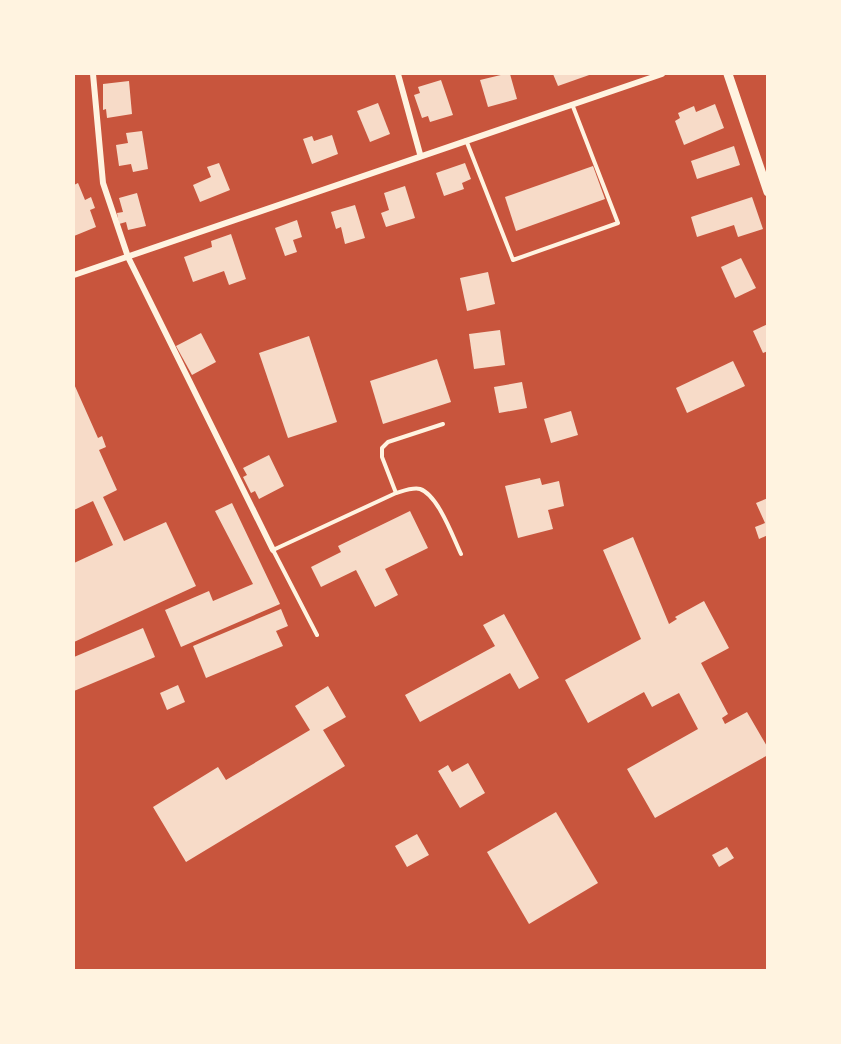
<svg xmlns="http://www.w3.org/2000/svg" width="841" height="1044" viewBox="0 0 841 1044" font-family="Arial,sans-serif">
	<rect width="100%" height="100%" fill="#c8553d"/>
	<g fill="#f7dbc8">
		<polygon points="505,74 510,74 517,99 488,107 480,80"/>
		<polygon points="553,74 592,74 558,86"/>
		<polygon points="441,80 453,115 430,122 428,116 422,118 414,95 420,93 418,87"/>
		<polygon points="129,81 132,114 107,118 106,109 103,110 103,84"/>
		<polygon points="378,103 390,134 370,142 357,111"/>
		<polygon points="715,104 724,128 684,145 675,121 680,118 678,113 694,106 696,112"/>
		<polygon points="142,131 148,169 133,172 131,164 119,166 116,145 128,143 126,133"/>
		<polygon points="332,135 338,154 312,164 303,139 312,136 314,141"/>
		<polygon points="734,146 740,165 697,179 691,161"/>
		<polygon points="219,163 230,190 200,202 193,185 211,177 207,167"/>
		<polygon points="465,163 471,179 462,183 464,189 444,196 436,173"/>
		<polygon points="593,166 605,199 516,231 505,197"/>
		<polygon points="78,183 85,200 91,197 95,208 90,210 96,227 74,236 74,185"/>
		<polygon points="405,186 415,218 386,227 381,213 389,210 384,193"/>
		<polygon points="137,193 146,226 128,230 126,222 119,224 117,213 123,212 119,198"/>
		<polygon points="752,197 763,229 738,237 734,225 697,237 691,217"/>
		<polygon points="355,205 365,238 345,244 341,227 336,229 331,212"/>
		<polygon points="297,220 302,237 293,240 297,252 285,256 275,228"/>
		<polygon points="231,234 246,279 229,285 224,271 193,282 184,257 212,247 211,241"/>
		<polygon points="741,258 756,288 735,298 721,267"/>
		<polygon points="488,272 495,304 467,311 460,278"/>
		<polygon points="768,324 768,351 763,353 753,331"/>
		<polygon points="500,330 505,365 474,369 469,334"/>
		<polygon points="201,333 216,362 192,375 176,346"/>
		<polygon points="309,336 337,422 288,438 259,353"/>
		<polygon points="437,359 451,402 383,424 370,381"/>
		<polygon points="733,361 745,386 687,413 676,388"/>
		<polygon points="522,382 527,408 499,413 494,387"/>
		<polygon points="74,384 98,438 102,436 106,447 99,450 117,490 103,497 124,541 166,522 196,586 74,642 74,563 113,545 93,501 74,510"/>
		<polygon points="571,411 578,435 551,443 544,419"/>
		<polygon points="269,455 284,486 259,499 255,491 251,493 243,477 247,475 243,468"/>
		<polygon points="540,478 542,485 559,481 564,506 548,510 553,529 518,538 505,486"/>
		<polygon points="768,498 768,535 759,539 755,527 765,523 756,503"/>
		<polygon points="232,503 280,604 181,647 165,610 209,591 213,601 253,584 215,511"/>
		<polygon points="410,511 428,548 385,569 398,595 375,607 356,570 321,587 311,567 341,552 338,546"/>
		<polygon points="633,537 669,624 677,619 675,617 704,601 729,648 701,663 728,714 722,718 725,724 747,712 768,748 768,755 655,818 627,769 698,729 679,693 652,707 644,692 588,723 565,680 641,639 603,550"/>
		<polygon points="281,609 288,626 276,631 283,646 206,678 193,646"/>
		<polygon points="504,614 539,678 519,689 510,673 420,722 405,695 495,646 483,625"/>
		<polygon points="143,628 155,657 74,691 74,657"/>
		<polygon points="178,685 185,702 167,710 160,693"/>
		<polygon points="328,686 346,717 323,730 345,766 186,862 153,807 218,767 226,780 310,730 295,706"/>
		<polygon points="468,763 485,793 460,808 438,771 448,765 452,772"/>
		<polygon points="556,812 598,883 529,924 487,852"/>
		<polygon points="417,834 429,855 407,867 395,846"/>
		<polygon points="727,847 734,858 719,867 712,855"/>
	</g>
	<g fill="none" stroke-linecap="round" stroke-linejoin="round">
		<g stroke="#fff3e0" stroke-width="4">
			<polyline points="466,140 513,260 618,223 572,104"/>
			<polyline points="396,493 382,457 382,448 388,442 443,424"/>
			<path d="M317,635L273,550L396,493C403,491 413,487 420,489C438,495 453,537 461,554"/>
		</g>
		<g stroke="#fff3e0" stroke-width="6">
			<polyline points="93,74 103,183 128,257 273,550"/>
			<polyline points="398,74 420,154"/>
			<polyline points="74,275 662,74"/>
		</g>
		<polyline stroke="#fff3e0" stroke-width="9" points="728,74 768,192"/>
	</g>
	<rect width="841" height="1044" fill="none" stroke="#fff3e0" stroke-width="150"/>
</svg>
